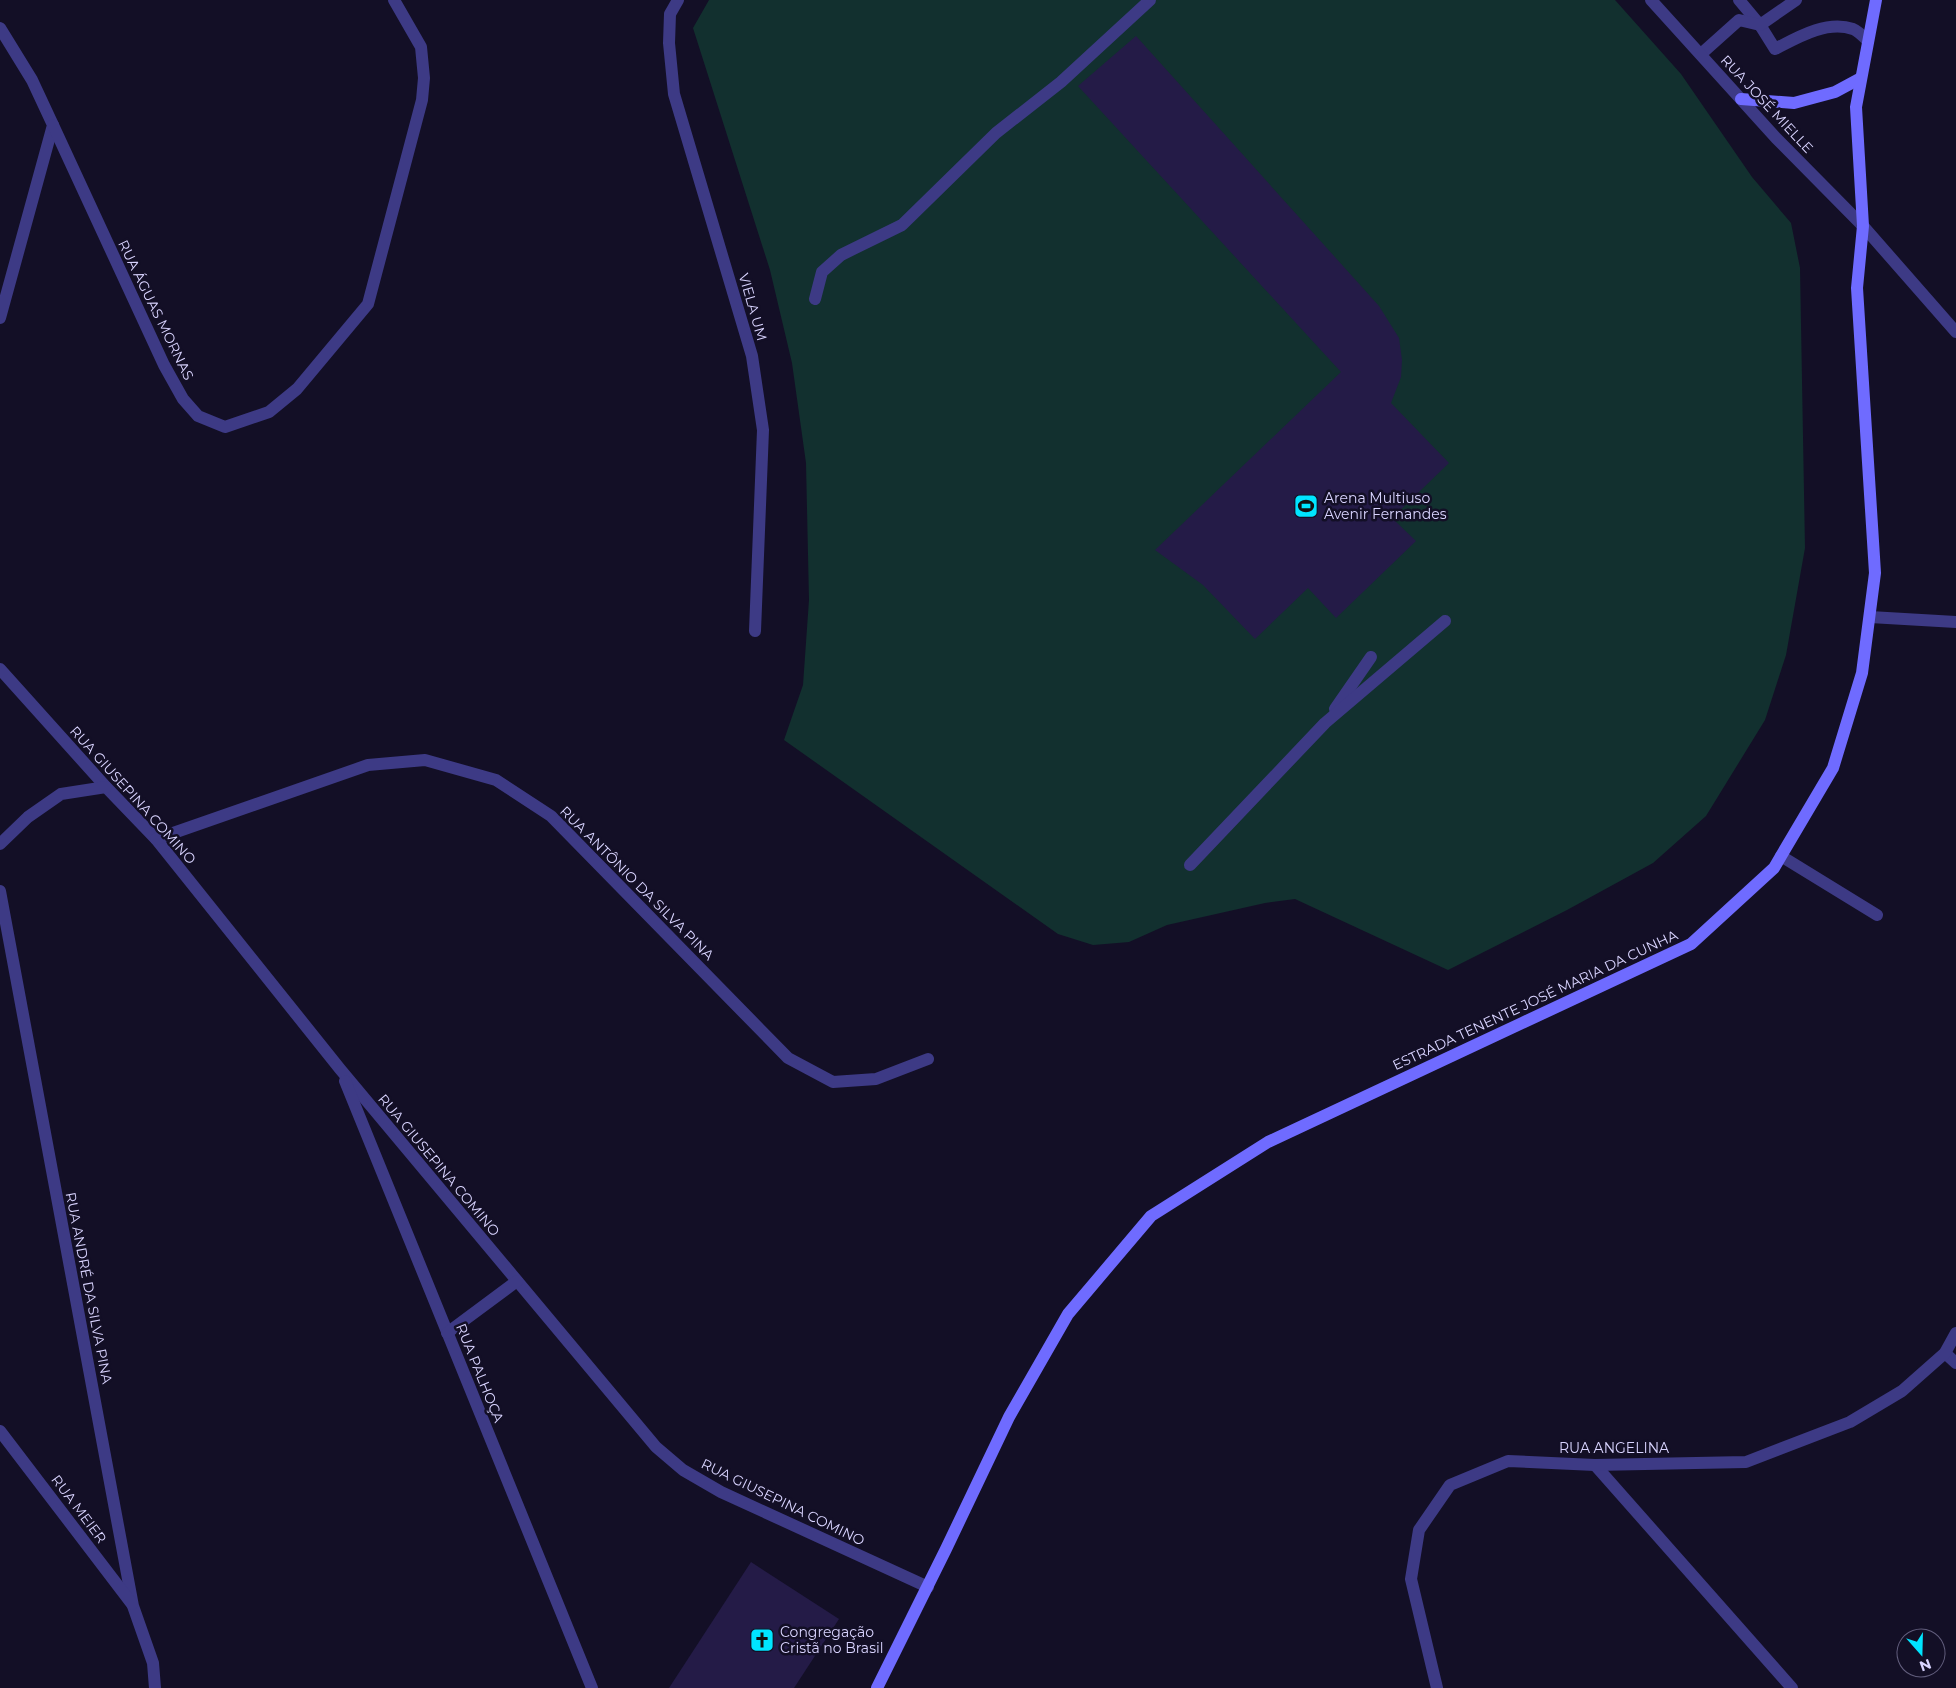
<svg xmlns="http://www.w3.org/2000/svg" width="1956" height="1688" viewBox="0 0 1956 1688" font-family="Montserrat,sans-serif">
	<rect width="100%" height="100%" fill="#130f26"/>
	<polygon fill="#12302f" points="709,0 1615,0 1681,74 1752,177 1791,223 1800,268 1805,548 1786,655 1765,720 1706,816 1653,863 1567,910 1448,970 1295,899 1265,903 1167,925 1129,942 1093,945 1058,934 784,740 803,685 809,600 806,463 792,363 770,270 693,28"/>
	<g fill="#241b47">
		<polygon points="1136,36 1379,306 1399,338 1402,360 1401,377 1391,403 1449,463 1392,518 1416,541 1336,618 1308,588 1255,639 1203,585 1155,550 1341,372 1078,86"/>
		<polygon points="751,1562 839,1619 794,1688 669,1688"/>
	</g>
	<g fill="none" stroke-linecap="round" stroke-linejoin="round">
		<g stroke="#3d3a85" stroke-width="12">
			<path d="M1739,0L1760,25L1775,49C1798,37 1827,20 1853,29C1858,31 1864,37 1868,41"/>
			<polyline points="1701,54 1739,20 1760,25 1796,0"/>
			<polyline points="815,299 822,272 841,255 902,225 996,133 1061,82 1150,0"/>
			<polyline points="1870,617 1956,622"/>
			<polyline points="1335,709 1371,657"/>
			<polyline points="1781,856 1877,915"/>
			<polyline points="1190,865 1325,723 1445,621"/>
		</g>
		<g stroke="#3d3a85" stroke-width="12">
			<polyline points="678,0 670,14 669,43 674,94 752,356 763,430 755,631"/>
			<polyline points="1651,0 1776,138 1863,226 1956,332"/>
			<polyline points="0,28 32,80 53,125 0,318"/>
			<polyline points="53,125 164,365 183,399 198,416 225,427 269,412 297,389 368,304 422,100 424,78 421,47 394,0"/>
			<polyline points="0,669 106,787 156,839 340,1069 656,1447 683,1470 721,1492 928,1587"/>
			<polyline points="156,839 368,765 425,760 496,780 551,816 788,1058 833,1082 876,1079 928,1059"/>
			<polyline points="0,844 28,817 61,794 106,787"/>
			<polyline points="0,891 133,1606 153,1663 155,1688"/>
			<polyline points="345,1081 592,1688"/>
			<polyline points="447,1333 517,1281"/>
			<polyline points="1945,1353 1956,1363"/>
			<polyline points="0,1431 132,1604"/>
			<polyline points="1595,1465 1792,1688"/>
			<polyline points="1437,1688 1411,1579 1419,1530 1450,1485 1508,1461 1595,1465 1746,1462 1850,1422 1902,1391 1945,1353 1956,1333"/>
		</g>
		<g stroke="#6f6bff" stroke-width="12">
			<polyline points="1741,99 1794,103 1835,92 1861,78"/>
			<polyline points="877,1688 946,1549 1009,1417 1068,1314 1151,1216 1268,1142 1691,944 1774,868 1781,856 1833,768 1862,673 1875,573 1857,288 1863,226 1856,107 1876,0"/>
		</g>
	</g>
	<defs>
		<g id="stadium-square" transform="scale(1.25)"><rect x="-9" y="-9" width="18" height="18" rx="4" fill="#00e5ff" stroke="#130f26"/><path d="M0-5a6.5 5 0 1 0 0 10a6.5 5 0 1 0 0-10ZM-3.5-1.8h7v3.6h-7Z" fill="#111"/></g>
		<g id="church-square" transform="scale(1.25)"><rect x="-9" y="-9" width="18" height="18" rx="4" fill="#00e5ff" stroke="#130f26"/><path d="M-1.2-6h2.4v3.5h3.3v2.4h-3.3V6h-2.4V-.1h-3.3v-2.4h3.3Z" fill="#111"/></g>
	</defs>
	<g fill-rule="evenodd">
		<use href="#stadium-square" x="1306" y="506"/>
		<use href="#church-square" x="762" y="1640"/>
	</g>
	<g text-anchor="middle" stroke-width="5" stroke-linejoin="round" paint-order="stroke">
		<g font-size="14" fill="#d9d4ff" stroke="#130f26">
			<text transform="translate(1767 104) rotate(47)" y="5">RUA JOSÉ MIELLE</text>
			<text transform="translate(753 307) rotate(74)" y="5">VIELA UM</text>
			<text transform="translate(156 310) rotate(64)" y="5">RUA ÁGUAS MORNAS</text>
			<text transform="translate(133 795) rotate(48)" y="5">RUA GIUSEPINA COMINO</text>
			<text transform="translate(637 883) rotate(45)" y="5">RUA ANTÔNIO DA SILVA PINA</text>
			<text transform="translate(1535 1000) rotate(-25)" y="5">ESTRADA TENENTE JOSÉ MARIA DA CUNHA</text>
			<text transform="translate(439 1165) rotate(50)" y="5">RUA GIUSEPINA COMINO</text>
			<text transform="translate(89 1288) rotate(79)" y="5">RUA ANDRÉ DA SILVA PINA</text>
			<text transform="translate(480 1373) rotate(68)" y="5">RUA PALHOÇA</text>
			<text x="1614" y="1453">RUA ANGELINA</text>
			<text transform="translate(783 1502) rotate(26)" y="5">RUA GIUSEPINA COMINO</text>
			<text transform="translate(79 1509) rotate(53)" y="5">RUA MEIER</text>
		</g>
		<g font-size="14" fill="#d9d4ff" stroke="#130f26" text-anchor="start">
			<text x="1324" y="503">Arena Multiuso<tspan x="1324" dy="16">Avenir Fernandes</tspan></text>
			<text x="780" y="1637">Congregação<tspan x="780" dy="16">Cristã no Brasil</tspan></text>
		</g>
	</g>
	<g transform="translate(1921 1653) rotate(160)"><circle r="24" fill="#130f26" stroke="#625e7d"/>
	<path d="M0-4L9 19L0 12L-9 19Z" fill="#00e5ff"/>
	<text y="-8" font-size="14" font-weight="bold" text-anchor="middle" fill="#d9d4ff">N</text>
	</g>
</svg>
